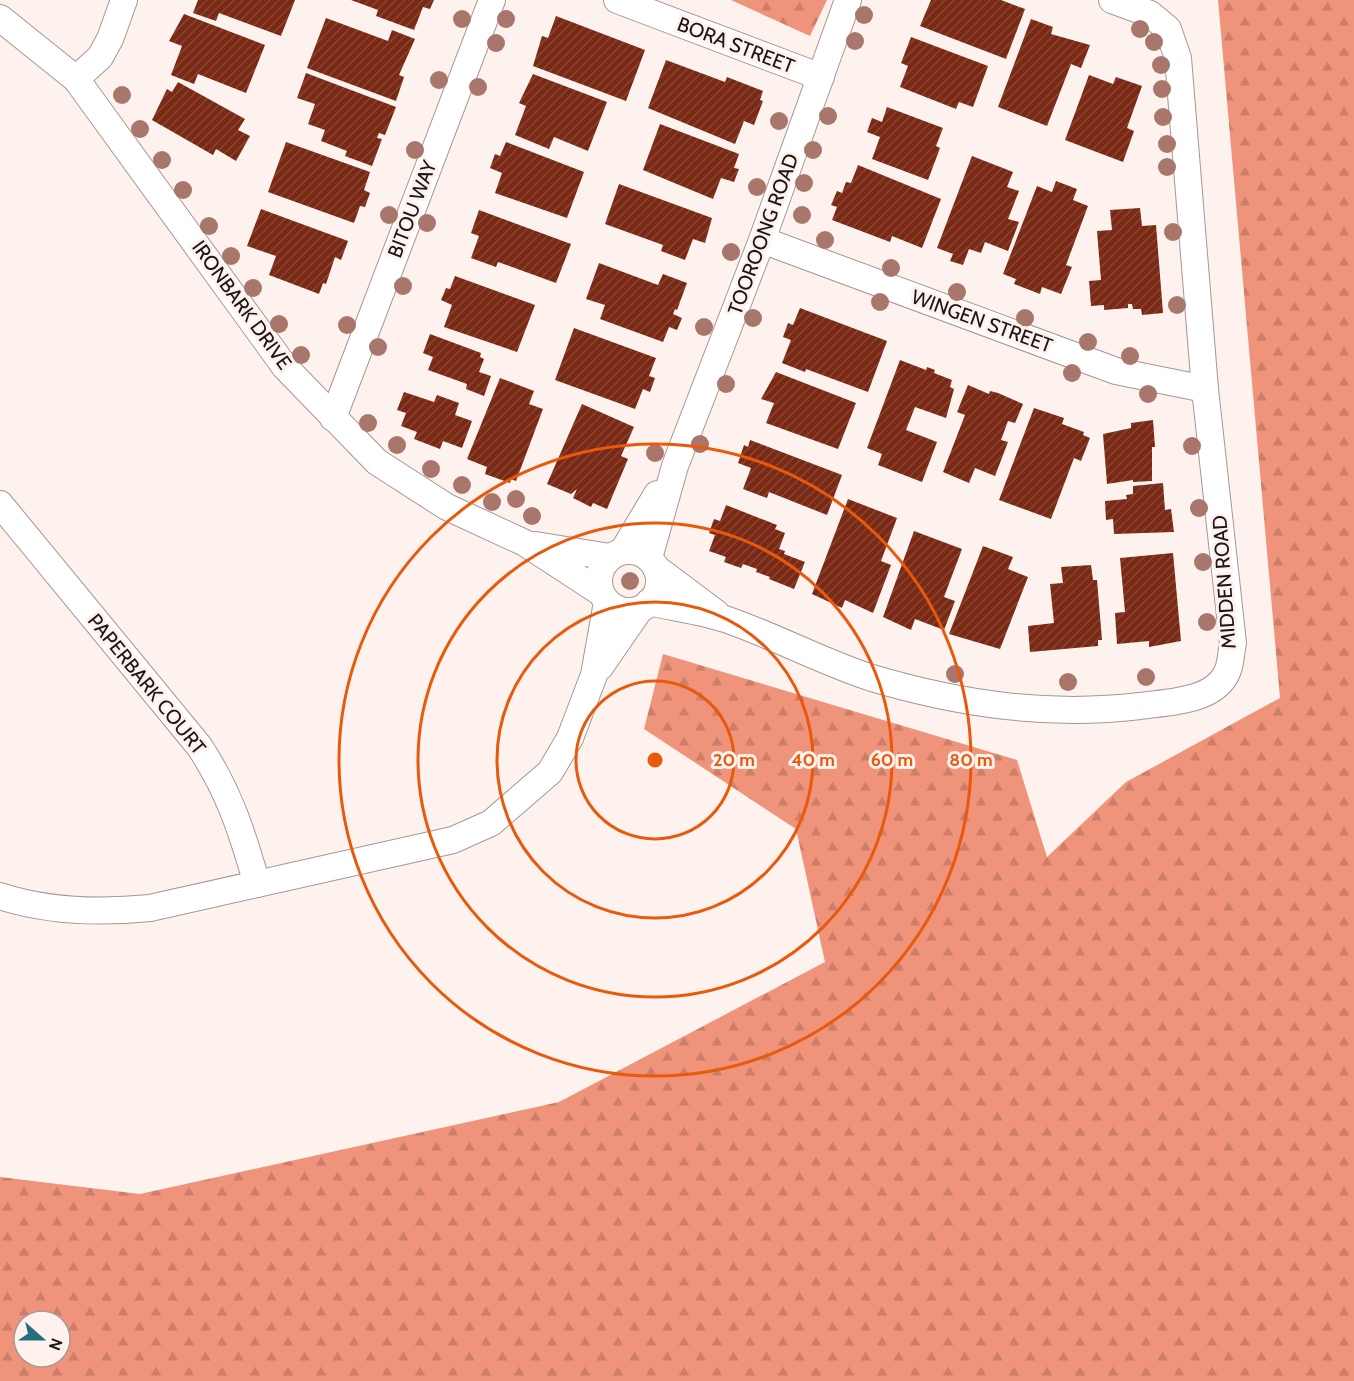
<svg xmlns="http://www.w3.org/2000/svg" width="1354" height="1381" viewBox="0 0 1354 1381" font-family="Cabin,sans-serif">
	<defs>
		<pattern id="forest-firs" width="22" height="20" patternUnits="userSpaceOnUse" patternTransform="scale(1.5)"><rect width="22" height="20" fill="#ef937b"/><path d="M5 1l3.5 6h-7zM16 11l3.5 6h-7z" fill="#cc7e69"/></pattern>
		<pattern id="building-hatch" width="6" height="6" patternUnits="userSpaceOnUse" patternTransform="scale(1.5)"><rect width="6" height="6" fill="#7a2914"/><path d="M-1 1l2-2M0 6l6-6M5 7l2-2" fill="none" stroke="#874635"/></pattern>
	</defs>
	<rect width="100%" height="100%" fill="#fef2ef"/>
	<g fill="url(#forest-firs)" fill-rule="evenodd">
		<polygon points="731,0 827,0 810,36"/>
		<path d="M1218,0H1354V1381H0V1177L140,1194L559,1102L825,962L796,829L644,729L663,654L1017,760L1047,857L1126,782L1280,698ZM24,1321H60V1357H24Z"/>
	</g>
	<g fill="url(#building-hatch)">
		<polygon points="198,0 295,0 281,36 219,13 216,21 193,13"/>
		<polygon points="351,0 434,0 430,9 423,7 414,30 376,16 378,10"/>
		<polygon points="931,0 1001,0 1025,9 1006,59 920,26"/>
		<polygon points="184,14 265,45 246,93 198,74 194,84 171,75 182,46 169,41"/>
		<polygon points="556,16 645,50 626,101 533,66 542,36 548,38"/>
		<polygon points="326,18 388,41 392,30 415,39 399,75 404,77 396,101 307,68"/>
		<polygon points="1031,19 1053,27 1051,34 1090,45 1081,68 1071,64 1047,126 998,107"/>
		<polygon points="911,37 988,66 973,107 959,102 956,109 900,87 908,66 901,63"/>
		<polygon points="666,60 725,82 727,77 763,91 760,100 763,101 754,125 744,121 735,144 648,108"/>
		<polygon points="306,73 396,107 385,135 379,133 377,138 382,139 372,166 345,156 347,151 321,141 325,130 308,124 315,104 297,98"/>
		<polygon points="533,74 607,102 588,151 554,137 549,149 515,135 526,106 519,103"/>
		<polygon points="1089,75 1113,84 1116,77 1142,86 1127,128 1134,131 1123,162 1065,140"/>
		<polygon points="178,82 245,119 238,130 250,136 236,161 216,149 213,155 152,120 167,89 172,92"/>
		<polygon points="887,107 943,128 936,146 940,148 928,180 872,159 880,137 867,132 872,118 882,122"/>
		<polygon points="660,124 739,154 734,168 739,169 734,182 721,178 713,199 643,170"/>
		<polygon points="286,142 370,172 364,190 370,193 365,207 360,206 354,223 268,192"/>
		<polygon points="506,142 584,172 567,218 495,193 502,173 490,168 495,154 500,156"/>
		<polygon points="972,156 1013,172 1007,187 1019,191 1008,219 1019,222 1008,251 985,242 981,253 969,249 963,265 950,261 953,254 937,248"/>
		<polygon points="858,165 941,199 922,248 892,236 890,242 832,220 837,207 831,205 837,191 842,193 846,182 851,183"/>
		<polygon points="1056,181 1077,189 1073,200 1088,206 1066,265 1072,267 1061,294 1042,287 1040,294 1014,284 1016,279 1003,274 1037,186 1052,192"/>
		<polygon points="619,184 712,218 705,243 693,239 685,260 661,251 663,245 605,224"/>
		<polygon points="1140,208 1142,226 1156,225 1163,313 1142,315 1141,309 1133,309 1132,304 1128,304 1128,308 1104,310 1104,305 1091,306 1089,281 1101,280 1097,231 1112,230 1110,210"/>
		<polygon points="261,209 348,241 341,260 335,257 326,284 323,283 319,294 269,275 276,256 247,246"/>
		<polygon points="479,210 571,244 556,283 498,262 496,267 471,258 479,236 471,233"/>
		<polygon points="599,263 658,285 663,274 687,283 677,310 675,309 673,314 682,318 677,330 669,327 663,342 600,319 605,305 586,299"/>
		<polygon points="455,276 535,305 517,352 444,327 452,305 441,300 446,288 450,289"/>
		<polygon points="800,308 887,341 868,392 806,369 805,372 782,363 791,340 783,337 788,323 793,325"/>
		<polygon points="574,328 656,358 649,376 655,378 650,392 643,389 635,409 555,380"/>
		<polygon points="430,334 481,353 480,357 484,359 479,372 491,376 484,396 466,389 467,384 428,370 433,357 423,353"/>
		<polygon points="900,360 926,370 927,367 935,370 934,373 952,380 950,387 954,389 946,418 915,407 906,430 937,442 922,482 878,465 882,454 867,448"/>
		<polygon points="776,372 856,403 838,449 766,423 774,403 761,399"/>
		<polygon points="500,378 534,391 529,404 543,409 516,481 511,479 510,483 485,474 487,467 467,459"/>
		<polygon points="968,385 989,394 990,391 998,393 1023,404 1015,423 1008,421 1001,440 1008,442 995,476 975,468 969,483 943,472 965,415 957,412"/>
		<polygon points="404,392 434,402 437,395 459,403 455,415 472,421 462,448 443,441 440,449 414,439 417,432 401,426 406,413 397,410"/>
		<polygon points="582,404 634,427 621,456 628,459 607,509 593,503 591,507 573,498 577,489 571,494 547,484"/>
		<polygon points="1034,408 1064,418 1062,424 1084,432 1083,435 1090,438 1081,461 1074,458 1051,519 999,500"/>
		<polygon points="1153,420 1155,447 1152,447 1152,481 1133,482 1133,480 1107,484 1103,434 1131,428 1131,423"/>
		<polygon points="750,440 842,475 827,515 769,492 767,498 743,489 751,468 738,463 744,445 748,447"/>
		<polygon points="1163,483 1165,510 1171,509 1174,532 1114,534 1113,519 1106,520 1105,501 1127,499 1126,495 1133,494 1133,486"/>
		<polygon points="848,499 897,518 881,561 891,565 873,613 845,600 842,608 812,594"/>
		<polygon points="726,505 777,525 775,529 785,533 779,549 785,551 784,554 805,562 794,589 769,579 770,577 756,572 757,569 743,564 741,568 724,562 726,557 709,551 715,535 709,533 714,519 720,521"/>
		<polygon points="914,531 962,549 944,597 955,601 944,630 915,619 911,630 883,617"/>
		<polygon points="983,546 1013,557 1008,569 1028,577 1000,649 949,634"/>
		<polygon points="1173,553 1181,641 1149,647 1149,641 1117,644 1115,613 1125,612 1120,558"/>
		<polygon points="1091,565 1093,580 1097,580 1102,640 1098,640 1098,646 1030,652 1028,626 1054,623 1050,584 1063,583 1061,567"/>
	</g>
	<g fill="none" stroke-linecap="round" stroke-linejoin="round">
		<g stroke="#a59794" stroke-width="28">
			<g id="minor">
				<polyline points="617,0 821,77"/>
				<polyline points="0,18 76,79 285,367 377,462 447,507 525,543 600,592"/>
				<polyline points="76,79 100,57 110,39 124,0"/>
				<polyline points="762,240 1116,371 1205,389"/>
				<polyline points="333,418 492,0"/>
				<path d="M0,504L199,746C229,791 242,832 257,884"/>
				<polyline points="535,545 610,557"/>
				<polyline points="623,551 657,494"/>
				<circle cx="629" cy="581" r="30"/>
				<polyline points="649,558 675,466 762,240 848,0"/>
				<polyline points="656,568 716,613"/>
				<path d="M649,602C674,608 701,611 725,619C775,636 822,662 872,678C960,704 1048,717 1140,706C1168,702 1216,702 1228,670C1231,662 1231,652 1233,643L1205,389L1178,58L1168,29L1150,14L1112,0"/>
				<polyline points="600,667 640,609"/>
				<path d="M0,896C49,912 99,913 150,908L453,840L491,823L550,772L570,738L594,675L607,602"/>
			</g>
		</g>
		<use href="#minor" stroke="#fff" stroke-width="26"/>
	</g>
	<g fill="#a9766c">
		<circle cx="864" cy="15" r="9"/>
		<circle cx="462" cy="19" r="9"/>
		<circle cx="506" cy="19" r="9"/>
		<circle cx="1140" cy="29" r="9"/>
		<circle cx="855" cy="41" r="9"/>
		<circle cx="1154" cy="42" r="9"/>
		<circle cx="496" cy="43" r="9"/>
		<circle cx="1161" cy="65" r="9"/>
		<circle cx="439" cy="80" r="9"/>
		<circle cx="478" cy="87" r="9"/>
		<circle cx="1162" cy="89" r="9"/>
		<circle cx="122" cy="95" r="9"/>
		<circle cx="828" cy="116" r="9"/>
		<circle cx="1163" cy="117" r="9"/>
		<circle cx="779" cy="121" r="9"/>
		<circle cx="140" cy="129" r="9"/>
		<circle cx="1167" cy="144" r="9"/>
		<circle cx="415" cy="150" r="9"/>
		<circle cx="813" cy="150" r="9"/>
		<circle cx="162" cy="160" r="9"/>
		<circle cx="1167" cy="167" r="9"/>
		<circle cx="804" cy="183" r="9"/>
		<circle cx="757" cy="187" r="9"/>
		<circle cx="183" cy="190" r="9"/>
		<circle cx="389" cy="215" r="9"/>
		<circle cx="802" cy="215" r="9"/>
		<circle cx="427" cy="223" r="9"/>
		<circle cx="209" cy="226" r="9"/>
		<circle cx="1173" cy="232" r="9"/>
		<circle cx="825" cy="240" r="9"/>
		<circle cx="731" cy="252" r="9"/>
		<circle cx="231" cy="256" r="9"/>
		<circle cx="891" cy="268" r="9"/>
		<circle cx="403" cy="286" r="9"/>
		<circle cx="253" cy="288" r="9"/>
		<circle cx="957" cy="292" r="9"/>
		<circle cx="880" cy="302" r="9"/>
		<circle cx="1177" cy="305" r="9"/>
		<circle cx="753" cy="318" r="9"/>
		<circle cx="1025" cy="318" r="9"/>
		<circle cx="279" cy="324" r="9"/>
		<circle cx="347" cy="325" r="9"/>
		<circle cx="704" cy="327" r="9"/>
		<circle cx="1088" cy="342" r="9"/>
		<circle cx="378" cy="347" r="9"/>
		<circle cx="301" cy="355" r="9"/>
		<circle cx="1130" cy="356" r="9"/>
		<circle cx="1072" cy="373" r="9"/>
		<circle cx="726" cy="384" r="9"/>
		<circle cx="1148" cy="394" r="9"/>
		<circle cx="368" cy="423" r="9"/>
		<circle cx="700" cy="444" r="9"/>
		<circle cx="397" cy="445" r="9"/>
		<circle cx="1192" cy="446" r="9"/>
		<circle cx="655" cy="453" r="9"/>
		<circle cx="431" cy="469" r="9"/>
		<circle cx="462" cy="485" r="9"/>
		<circle cx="516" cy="499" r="9"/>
		<circle cx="492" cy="502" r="9"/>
		<circle cx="1199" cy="508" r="9"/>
		<circle cx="532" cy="516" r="9"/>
		<circle cx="1203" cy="562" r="9"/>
		<circle cx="630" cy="581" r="9"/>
		<circle cx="1207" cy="622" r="9"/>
		<circle cx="955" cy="674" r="9"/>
		<circle cx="1146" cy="677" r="9"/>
		<circle cx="1068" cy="682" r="9"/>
	</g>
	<g fill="none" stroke="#e8590c" stroke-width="3">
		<circle cx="655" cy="760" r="79"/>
		<circle cx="655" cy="760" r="158"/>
		<circle cx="655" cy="760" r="237"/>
		<circle cx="655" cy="760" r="316"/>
	</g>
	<g text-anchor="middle" stroke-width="6" stroke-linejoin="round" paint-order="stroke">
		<g font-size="20" fill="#1b1614" stroke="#fef2ef">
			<text transform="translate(736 45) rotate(21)" y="7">BORA STREET</text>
			<text transform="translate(412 209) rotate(-69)" y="7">BITOU WAY</text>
			<text transform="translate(763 234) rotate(-70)" y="7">TOOROONG ROAD</text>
			<text transform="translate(242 305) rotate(54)" y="7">IRONBARK DRIVE</text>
			<text transform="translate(982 321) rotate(20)" y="7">WINGEN STREET</text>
			<text transform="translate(1224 582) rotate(-94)" y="7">MIDDEN ROAD</text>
			<text transform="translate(147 684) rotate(51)" y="7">PAPERBARK COURT</text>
		</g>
	</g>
	<circle cx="655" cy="760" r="9" fill="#e8590c" stroke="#fef2ef" stroke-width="3"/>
	<g font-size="18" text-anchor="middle" font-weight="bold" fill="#e8590c" stroke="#fef2ef" stroke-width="6" stroke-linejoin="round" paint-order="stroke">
		<text x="734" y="766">20 m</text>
		<text x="813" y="766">40 m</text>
		<text x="892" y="766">60 m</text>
		<text x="971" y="766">80 m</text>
	</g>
	<g transform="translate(42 1339) rotate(111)"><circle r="28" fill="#fef2ef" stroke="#a39a97" stroke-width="1.5"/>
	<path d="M0-4.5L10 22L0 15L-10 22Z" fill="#276d7c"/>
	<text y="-9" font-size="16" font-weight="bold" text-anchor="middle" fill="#1b1614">N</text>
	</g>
</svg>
